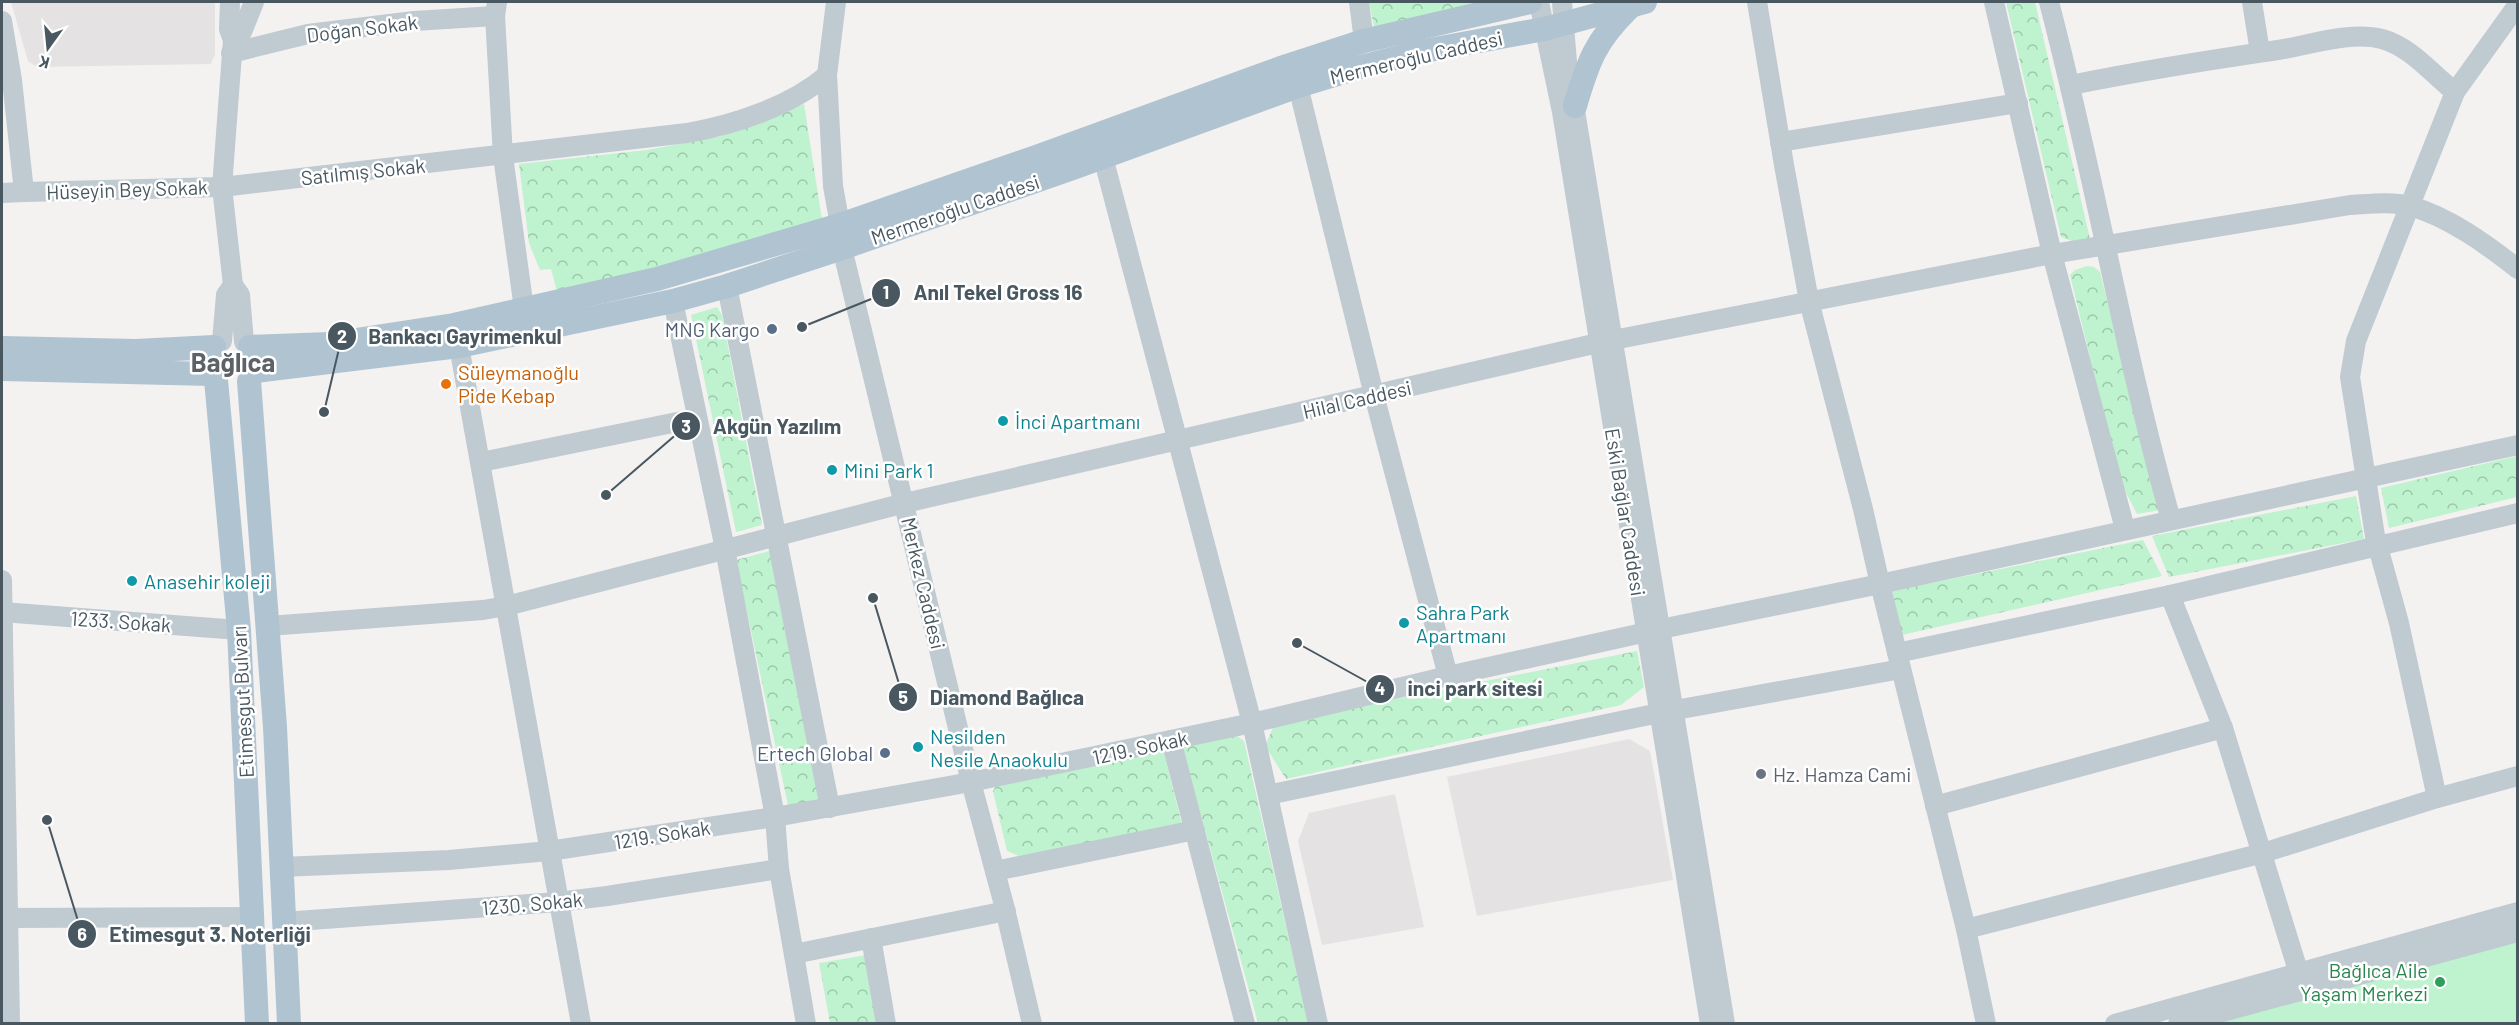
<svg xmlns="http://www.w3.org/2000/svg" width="2519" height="1025" font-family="Barlow,sans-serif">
  <defs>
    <pattern id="forest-crowns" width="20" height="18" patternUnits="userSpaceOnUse" patternTransform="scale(1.5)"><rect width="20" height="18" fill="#bff2ce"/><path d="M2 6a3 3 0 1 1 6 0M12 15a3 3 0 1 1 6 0" fill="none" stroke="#9dc7ab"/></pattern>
  </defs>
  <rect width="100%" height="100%" fill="#f4f1f1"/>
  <g fill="#e5e2e3">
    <polygon points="11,2 215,2 215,54 211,64 37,67 28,61"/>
    <polygon points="1629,739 1650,751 1673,880 1477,916 1447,777"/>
    <polygon points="1395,794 1424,927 1322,945 1298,841 1309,813"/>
  </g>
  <g fill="url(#forest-crowns)">
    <polygon points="1369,2 1480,2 1374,27"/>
    <polygon points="2006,2 2035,2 2090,239 2075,242 2061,237"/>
    <polygon points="804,104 822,220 558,295 551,269 540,270 529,243 519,164 647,150 721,136"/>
    <polygon points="2087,266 2094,267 2100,272 2160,510 2137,514 2120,481 2070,275 2075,270"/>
    <polygon points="717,307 722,315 762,525 736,532 691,315"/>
    <polygon points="2517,456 2517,497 2389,528 2381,488"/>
    <polygon points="2356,496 2364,539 2169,577 2152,536"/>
    <polygon points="2143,540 2162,576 1902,635 1892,591"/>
    <polygon points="770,551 818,785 818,801 789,810 736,560"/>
    <polygon points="1637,651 1644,687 1621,705 1286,779 1265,746 1275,723"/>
    <polygon points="1233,733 1244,741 1308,1023 1258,1023 1182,746"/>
    <polygon points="1163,749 1182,825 1019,856 1007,851 993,791 998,782"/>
    <polygon points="867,955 879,1023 830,1023 819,963"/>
  </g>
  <polygon fill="#bff2ce" points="2517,940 2517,1023 2206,1023"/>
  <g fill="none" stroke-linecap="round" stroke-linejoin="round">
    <g stroke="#bfcad1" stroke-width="20">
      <polyline points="230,2 229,29 233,40 222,187 233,285 240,295 244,342"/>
      <polyline points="497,2 495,16 503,156 524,309"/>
      <polyline points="836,2 827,75 833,186 840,225"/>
      <polyline points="1359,2 1364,41"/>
      <polyline points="1539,2 1562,112 1710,1024"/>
      <polyline points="1562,2 1567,62 1725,1024"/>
      <polyline points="1757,2 1784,165 1809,301 1863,509 1880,584 1966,929 1986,1024"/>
      <polyline points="1994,2 2052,254 2125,529"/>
      <path d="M2049,2C2094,173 2123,349 2171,520"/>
      <polyline points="2252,2 2260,52"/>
      <path d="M2,21L12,80L24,192L222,187L687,133C734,125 791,106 827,75"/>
      <polyline points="233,40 242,32 254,2"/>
      <polyline points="231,53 308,34 414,21 495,16"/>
      <path d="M2071,85C2140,71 2209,60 2278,50C2310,45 2350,31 2382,39C2411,47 2432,74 2455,92"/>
      <polyline points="1298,86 1374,395 1448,676"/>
      <polyline points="1780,142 2018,103"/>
      <polyline points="1103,157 1252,723 1318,1024"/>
      <polyline points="2,193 24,192"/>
      <polyline points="842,248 971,782 1004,905 1032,1024"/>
      <polyline points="727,286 830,808"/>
      <polyline points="673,301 725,549 775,817 779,869 806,1024"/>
      <polyline points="222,341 226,295 233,285"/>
      <polyline points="459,346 581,1024"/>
      <polyline points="481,462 697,418"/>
      <polyline points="2,580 10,1024"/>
      <polyline points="2170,595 2223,728 2304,990"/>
      <polyline points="2,612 239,630"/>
      <path d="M268,626L483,610L506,606L905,503L1598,343L2052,254L2350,205C2369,204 2391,201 2410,206C2449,217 2486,244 2518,269"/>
      <polyline points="1897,653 2170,595 2518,513"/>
      <polyline points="1171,740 1245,1024"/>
      <polyline points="1268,795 1659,713 1901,669"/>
      <polyline points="2437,798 2399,623 2375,536 2350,377 2356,341 2455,92 2516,7"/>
      <polyline points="1935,806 2223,728"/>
      <polyline points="281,867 449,860 549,851 775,817 971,782 1252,723 1448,676 1656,630 1880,584 2518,445"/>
      <polyline points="995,871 1195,830"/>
      <polyline points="2,918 253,917"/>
      <polyline points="283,922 558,902 607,896 779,869"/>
      <polyline points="1966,929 2263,853 2437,798 2518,776"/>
      <polyline points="871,938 886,1024"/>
      <polyline points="794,954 1006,911"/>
      <polyline points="2115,1024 2518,912"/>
      <polyline points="2178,1024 2518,932"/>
    </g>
    <g stroke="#b0c3d1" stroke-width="24">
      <path d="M1575,106C1588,62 1595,41 1629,8"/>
      <polyline points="250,347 330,344 454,325 657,279 840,225 1036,157 1281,68 1364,41 1530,2"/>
      <polyline points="2,348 136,351 214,347"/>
      <polyline points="2,369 211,374"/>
      <polyline points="255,371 459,346 673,301 727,286 842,248 1073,168 1298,86 1357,68 1419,52 1544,29 1645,2"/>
      <polyline points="216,380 239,630 257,1024"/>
      <polyline points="249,381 275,727 289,1024"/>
    </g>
  </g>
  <g fill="#5c6f8a" stroke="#fff" stroke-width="2">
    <circle cx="772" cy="329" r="6"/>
    <circle cx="885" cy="753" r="6"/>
  </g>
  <circle fill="#e8710a" stroke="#fff" stroke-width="2" cx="446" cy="384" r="6"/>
  <g fill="#0f9aa8" stroke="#fff" stroke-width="2">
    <circle cx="1003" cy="421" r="6"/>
    <circle cx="832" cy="470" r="6"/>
    <circle cx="132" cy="581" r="6"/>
    <circle cx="1404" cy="623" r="6"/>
    <circle cx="918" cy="747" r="6"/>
  </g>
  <circle fill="#6b7280" stroke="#fff" stroke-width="2" cx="1761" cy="774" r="6"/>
  <circle fill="#2e9e5b" stroke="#fff" stroke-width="2" cx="2440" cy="982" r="6"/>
  <g text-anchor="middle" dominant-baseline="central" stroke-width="5" stroke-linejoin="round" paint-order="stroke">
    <g font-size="20" fill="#485760" stroke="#fff">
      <text transform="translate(362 28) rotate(-7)">Doğan Sokak</text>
      <text transform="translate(1416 57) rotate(-13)">Mermeroğlu Caddesi</text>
      <text transform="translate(363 171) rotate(-6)">Satılmış Sokak</text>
      <text transform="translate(127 189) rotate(-2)">Hüseyin Bey Sokak</text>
      <text transform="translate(955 209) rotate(-19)">Mermeroğlu Caddesi</text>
      <text transform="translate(1357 399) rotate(-13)">Hilal Caddesi</text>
      <text transform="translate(1626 512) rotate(81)">Eski Bağlar Caddesi</text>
      <text transform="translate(924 583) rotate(77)">Merkez Caddesi</text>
      <text transform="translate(121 621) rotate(4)">1233. Sokak</text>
      <text transform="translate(242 702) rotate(-93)">Etimesgut Bulvarı</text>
      <text transform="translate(1140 747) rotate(-12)">1219. Sokak</text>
      <text transform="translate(662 834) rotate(-9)">1219. Sokak</text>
      <text transform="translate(532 903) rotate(-5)">1230. Sokak</text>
    </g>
    <g font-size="20" fill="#4e5e75" stroke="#fff" text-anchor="end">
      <text x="760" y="329">MNG Kargo</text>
      <text x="873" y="753">Ertech Global</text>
    </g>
    <g font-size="20" fill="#c56008" stroke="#fff" text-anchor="start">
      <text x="458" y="372">Süleymanoğlu<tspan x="458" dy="23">Pide Kebap</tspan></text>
    </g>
    <g font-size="20" fill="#0d838f" stroke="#fff" text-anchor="start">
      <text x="1015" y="421">İnci Apartmanı</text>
      <text x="844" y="470">Mini Park 1</text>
      <text x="144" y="581">Anasehir koleji</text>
      <text x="1416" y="612">Sahra Park<tspan x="1416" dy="23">Apartmanı</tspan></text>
      <text x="930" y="736">Nesilden<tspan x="930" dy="23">Nesile Anaokulu</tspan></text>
    </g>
    <g font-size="20" fill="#5b616d" stroke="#fff" text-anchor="start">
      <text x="1773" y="774">Hz. Hamza Cami</text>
    </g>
    <g font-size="20" fill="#27864d" stroke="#fff" text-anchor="end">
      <text x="2428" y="970">Bağlıca Aile<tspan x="2428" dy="23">Yaşam Merkezi</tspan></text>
    </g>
    <g font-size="26" font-weight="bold" fill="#5d6267" stroke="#fff">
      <text x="233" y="361">Bağlıca</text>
    </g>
  </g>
  <path fill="none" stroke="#485760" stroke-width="2" d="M802 327L886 293M324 412L342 336M606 495L686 426M1297 643L1380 689M873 598L903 697M47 820L82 934"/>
  <g fill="#485760" stroke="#fff" stroke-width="2">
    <circle cx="802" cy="327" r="6"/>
    <circle cx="324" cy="412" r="6"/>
    <circle cx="606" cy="495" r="6"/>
    <circle cx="1297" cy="643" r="6"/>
    <circle cx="873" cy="598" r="6"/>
    <circle cx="47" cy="820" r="6"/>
    <circle cx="886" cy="293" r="15"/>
    <circle cx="342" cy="336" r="15"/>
    <circle cx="686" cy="426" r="15"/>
    <circle cx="1380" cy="689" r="15"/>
    <circle cx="903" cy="697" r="15"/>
    <circle cx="82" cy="934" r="15"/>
  </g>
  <g font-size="18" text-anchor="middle" font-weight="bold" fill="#fff">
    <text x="886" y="299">1</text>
    <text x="342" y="343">2</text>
    <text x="686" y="433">3</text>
    <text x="1380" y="695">4</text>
    <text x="903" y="704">5</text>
    <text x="82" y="941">6</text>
  </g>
  <g font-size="21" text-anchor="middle" font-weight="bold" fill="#485760" stroke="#fff" stroke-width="5" stroke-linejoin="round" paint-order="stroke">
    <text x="998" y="300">Anıl Tekel Gross 16</text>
    <text x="465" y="344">Bankacı Gayrimenkul</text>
    <text x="777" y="434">Akgün Yazılım</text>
    <text x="1475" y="696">inci park sitesi</text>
    <text x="1007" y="705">Diamond Bağlıca</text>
    <text x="210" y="942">Etimesgut 3. Noterliği</text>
  </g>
  <rect width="2519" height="1025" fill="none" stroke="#485760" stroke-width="6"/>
  <g transform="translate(48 48) rotate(195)" stroke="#ffffff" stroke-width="4.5" paint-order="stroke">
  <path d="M0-4.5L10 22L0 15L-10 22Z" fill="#485760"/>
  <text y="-9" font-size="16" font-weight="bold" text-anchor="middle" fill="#485760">K</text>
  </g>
</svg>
